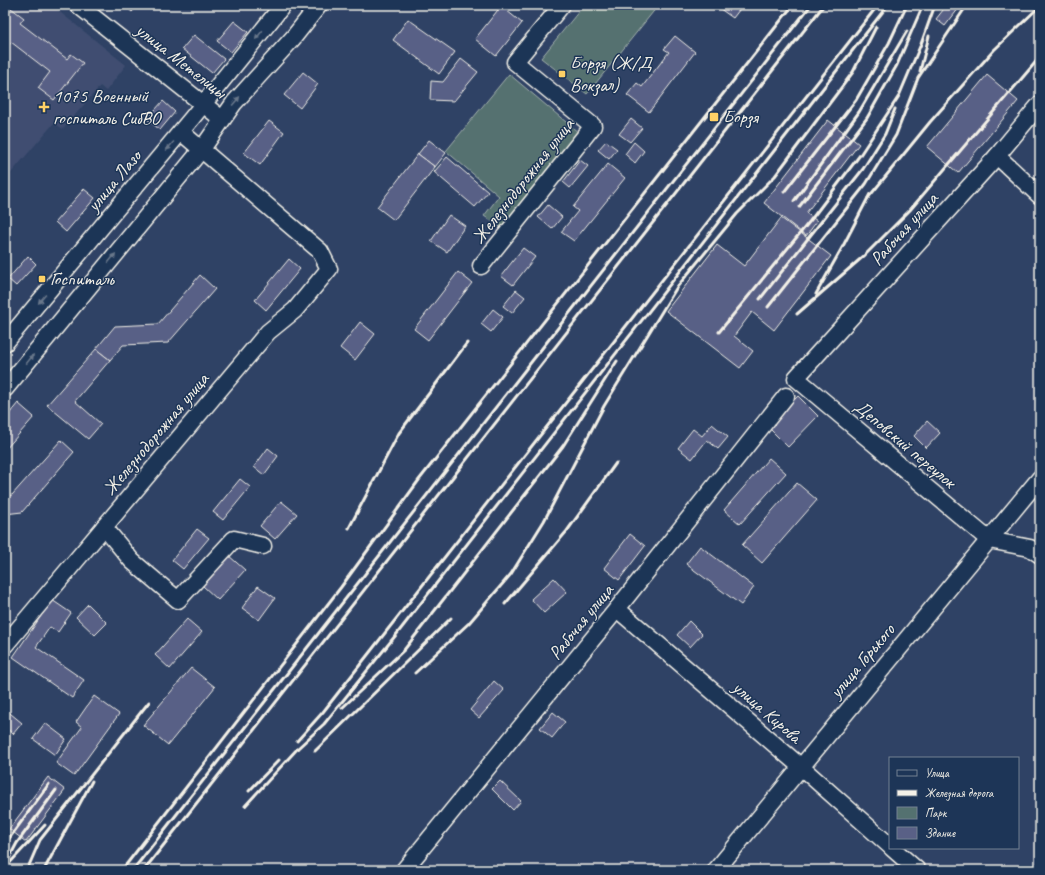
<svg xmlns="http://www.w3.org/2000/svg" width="1045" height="875" font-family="Caveat,sans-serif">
  <rect width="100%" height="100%" fill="#2f4265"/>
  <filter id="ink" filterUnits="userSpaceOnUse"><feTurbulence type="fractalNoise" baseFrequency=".025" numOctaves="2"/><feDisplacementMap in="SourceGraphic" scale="8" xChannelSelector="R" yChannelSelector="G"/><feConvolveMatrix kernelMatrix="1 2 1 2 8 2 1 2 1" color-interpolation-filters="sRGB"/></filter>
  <g filter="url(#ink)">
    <polygon fill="#404e71" points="5,5 51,5 126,65 106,91 100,86 63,129 54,123 5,180"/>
    <g fill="#547170" stroke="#a4b1ac">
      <polygon points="584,5 655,5 657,7 587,94 541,58"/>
      <polygon points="509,74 579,133 503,229 484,216 499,196 446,151"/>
    </g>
    <g fill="#596086" stroke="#f4f1e8">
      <polygon points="124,5 139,5 132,12"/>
      <polygon points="717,5 743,5 733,18 716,6"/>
      <polygon points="947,5 955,5 959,8 945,26 936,19"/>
      <polygon points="501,6 522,23 496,56 475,39"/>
      <polygon points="11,8 24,18 20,23 67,59 71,54 83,63 54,100 38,88 50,72 11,42 5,50 5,16"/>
      <polygon points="408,19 455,52 439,74 393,40"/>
      <polygon points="234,21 248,32 231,52 217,41"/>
      <polygon points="194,35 224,59 212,73 182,49"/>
      <polygon points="675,36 695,52 649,112 627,95 637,83 642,87 669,52 664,49"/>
      <polygon points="461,59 478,72 454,101 430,100 431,81 443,82"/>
      <polygon points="303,72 318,84 300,108 284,95"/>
      <polygon points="987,75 1018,101 958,173 927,147"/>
      <polygon points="163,101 175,112 160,130 147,119"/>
      <polygon points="631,119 642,128 630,142 619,134"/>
      <polygon points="828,120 859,144 806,213 817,221 806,236 764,203"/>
      <polygon points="269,121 284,132 260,165 244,153"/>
      <polygon points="429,140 446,153 435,167 418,154"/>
      <polygon points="606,141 617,149 609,159 598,150"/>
      <polygon points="634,142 644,151 635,163 625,154"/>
      <polygon points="418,154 435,167 394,220 377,207"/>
      <polygon points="447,157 488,192 475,207 434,172"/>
      <polygon points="580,160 588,166 570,188 563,182"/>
      <polygon points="608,164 625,178 574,241 561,232 578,211 573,207"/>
      <polygon points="84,189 95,198 66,232 55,222"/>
      <polygon points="548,205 562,217 552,229 538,217"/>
      <polygon points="449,215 465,226 447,252 431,241"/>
      <polygon points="781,218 831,256 774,330 752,312 734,336 753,351 740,368 666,311 717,245 744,266"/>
      <polygon points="523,248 535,257 513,285 501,276"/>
      <polygon points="28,256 36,264 16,286 8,279"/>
      <polygon points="289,259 300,269 266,310 255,300"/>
      <polygon points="458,272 472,283 428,340 414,329"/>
      <polygon points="200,275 215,289 168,343 123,345 110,360 96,349 115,326 158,324"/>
      <polygon points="516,290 525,297 512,313 503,306"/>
      <polygon points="493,309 503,317 491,332 481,324"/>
      <polygon points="360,322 375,334 355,360 340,348"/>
      <polygon points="96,349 110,360 75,401 101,424 88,439 47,405"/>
      <polygon points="798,396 818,416 788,447 768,427"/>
      <polygon points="18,403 34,417 5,450 5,419"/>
      <polygon points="927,421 940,433 926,448 914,436"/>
      <polygon points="712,424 728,437 718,449 707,440 692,459 678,448 693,429 702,436"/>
      <polygon points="61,440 74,452 22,512 5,514 5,496 12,495"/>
      <polygon points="268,448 278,456 264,475 254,467"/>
      <polygon points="769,458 786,473 740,524 724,510"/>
      <polygon points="240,479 250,487 223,520 213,512"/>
      <polygon points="797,483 817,500 762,563 742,545"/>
      <polygon points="281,501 297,514 275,539 260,526"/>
      <polygon points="197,529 209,538 183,569 172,560"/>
      <polygon points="630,534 645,546 619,580 604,568"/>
      <polygon points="700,546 754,587 741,605 686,564"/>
      <polygon points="228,555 245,570 218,600 202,585"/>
      <polygon points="554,578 567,592 544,613 531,599"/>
      <polygon points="258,586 275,598 259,620 242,608"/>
      <polygon points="52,600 71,613 58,632 50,627 36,647 84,680 72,698 13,657"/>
      <polygon points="88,604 107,623 95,635 76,617"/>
      <polygon points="187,619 202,632 170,669 155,655"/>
      <polygon points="689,621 702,634 690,647 677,635"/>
      <polygon points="191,668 215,687 168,745 143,725"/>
      <polygon points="494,681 504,690 479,718 470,710"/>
      <polygon points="94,696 119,714 74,776 56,763 82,727 76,722"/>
      <polygon points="5,709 22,723 13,734 5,727"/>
      <polygon points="553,712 565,722 552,738 540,728"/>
      <polygon points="45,723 66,739 55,755 33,739"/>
      <polygon points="48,777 65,790 26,842 9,829"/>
      <polygon points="500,781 521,801 513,810 492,789"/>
    </g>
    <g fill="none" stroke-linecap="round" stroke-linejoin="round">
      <g stroke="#f4f1e8" stroke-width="19">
        <g id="minor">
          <polyline points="78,5 222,119"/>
          <polyline points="1040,104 997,156 796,378 989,540 1030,548 1040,555"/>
          <polyline points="997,156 1040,196"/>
          <polyline points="481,266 593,126 515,62 562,5"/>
          <polyline points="5,343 192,118 283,5"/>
          <polyline points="5,389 202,149 234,103 293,38 319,5"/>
          <polyline points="104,527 132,561 178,600 234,539 263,546"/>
          <polyline points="617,609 801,767 890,846"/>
          <polyline points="5,645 268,332 295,310 329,269 320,251 181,132"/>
          <polyline points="892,848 917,870"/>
          <polyline points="404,870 617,609 786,396"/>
          <polyline points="716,870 1040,478"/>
        </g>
      </g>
      <use href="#minor" stroke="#1d3557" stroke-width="16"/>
      <g stroke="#f4f1e8" stroke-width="3">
        <polyline points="920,71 929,36"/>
        <polyline points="784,192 856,100 889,43 907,5"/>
        <polyline points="868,198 930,122 994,50 1040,6"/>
        <polyline points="794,201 859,112 907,31"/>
        <polyline points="799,207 867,118 897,65 923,5"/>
        <polyline points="816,294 843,246 870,194"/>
        <polyline points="760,299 863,169 885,134 895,109"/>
        <polyline points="768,307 866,184 896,135 918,78 967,5"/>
        <polyline points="797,314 865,255 910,210 1040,57"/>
        <polyline points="719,332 810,221 860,155 899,96 921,44 935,5"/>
        <polyline points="349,528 399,433 467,343"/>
        <polyline points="505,604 567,531 616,463"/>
        <polyline points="415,673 469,623 511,574 544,521 604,406 677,287 737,214 775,176 853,72 876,27"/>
        <polyline points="342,708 404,650 563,446 617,361"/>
        <polyline points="297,741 323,712 878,5"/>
        <polyline points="315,751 451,618"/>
        <polyline points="249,791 279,760"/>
        <polyline points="245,806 298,748 324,724 400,630 888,5"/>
        <polyline points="5,844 49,784"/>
        <polyline points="8,860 17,843 56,790"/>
        <polyline points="5,868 45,825"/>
        <polyline points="27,870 40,840 149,702"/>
        <polyline points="44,870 92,781"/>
        <polyline points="122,870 341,587 419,480 793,5"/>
        <polyline points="133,870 811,5"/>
        <polyline points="144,870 824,5"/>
      </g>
    </g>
    <defs><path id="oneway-solid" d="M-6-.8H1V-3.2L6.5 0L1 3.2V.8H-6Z"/></defs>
    <g fill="#68778a">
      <use href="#oneway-solid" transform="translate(259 35) rotate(129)"/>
      <use href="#oneway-solid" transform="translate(236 101) rotate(-50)"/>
      <use href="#oneway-solid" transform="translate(170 146) rotate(130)"/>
      <use href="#oneway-solid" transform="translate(112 258) rotate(-51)"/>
      <use href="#oneway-solid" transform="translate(42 299) rotate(130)"/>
      <use href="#oneway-solid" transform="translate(30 359) rotate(-51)"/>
    </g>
  </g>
  <g fill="#ffd166" stroke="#1d3557" stroke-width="1.5">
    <rect x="558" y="70" width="8" height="8" rx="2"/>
    <path d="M42 101h4v4h4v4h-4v4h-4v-4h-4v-4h4z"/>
    <rect x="709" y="112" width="10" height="10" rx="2"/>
    <rect x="38" y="275" width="8" height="8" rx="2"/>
  </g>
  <g text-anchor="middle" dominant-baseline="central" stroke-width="3" stroke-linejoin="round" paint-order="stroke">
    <g font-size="19" fill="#f4f1e8" stroke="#1d3557">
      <text transform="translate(181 61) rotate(38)">улица Метелицы</text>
      <text transform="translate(114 181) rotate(-50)">улица Лазо</text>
      <text transform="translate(523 181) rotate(-52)">Железнодорожная улица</text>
      <text transform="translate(904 229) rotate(-48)">Рабочая улица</text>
      <text transform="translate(156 434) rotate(-50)">Железнодорожная улица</text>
      <text transform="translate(905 444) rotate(40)">Деповский переулок</text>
      <text transform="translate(581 622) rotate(-51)">Рабочая улица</text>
      <text transform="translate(862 661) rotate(-50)">улица Горького</text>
      <text transform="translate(767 712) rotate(41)">улица Кирова</text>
    </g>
    <g font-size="19" fill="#f4f1e8" stroke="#1d3557" text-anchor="start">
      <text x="570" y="63">Борзя (Ж/Д<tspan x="570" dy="22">Вокзал)</tspan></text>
      <text x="53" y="96">1075 Военный<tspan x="53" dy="22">госпиталь СибВО</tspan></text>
      <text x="723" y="117">Борзя</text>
      <text x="50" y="279">Госпиталь</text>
    </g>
  </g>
  <rect width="1045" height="875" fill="none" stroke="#1d3557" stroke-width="20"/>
  <rect x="10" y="10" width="1025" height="855" fill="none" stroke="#f4f1e8" stroke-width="1.5" filter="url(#ink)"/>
  <rect x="889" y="757" width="130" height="92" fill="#1d3557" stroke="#738091"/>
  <rect x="897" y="770" width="20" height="6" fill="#1d3557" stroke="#738091"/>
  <text x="925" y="777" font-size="12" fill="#f4f1e8">Улица</text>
  <rect x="897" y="790" width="20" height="6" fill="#f4f1e8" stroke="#738091"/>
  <text x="925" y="797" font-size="12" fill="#f4f1e8">Железная дорога</text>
  <rect x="897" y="807" width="20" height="12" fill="#547170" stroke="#738091"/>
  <text x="925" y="817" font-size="12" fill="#f4f1e8">Парк</text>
  <rect x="897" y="827" width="20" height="12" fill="#596086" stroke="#738091"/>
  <text x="925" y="837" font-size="12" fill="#f4f1e8">Здание</text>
</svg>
